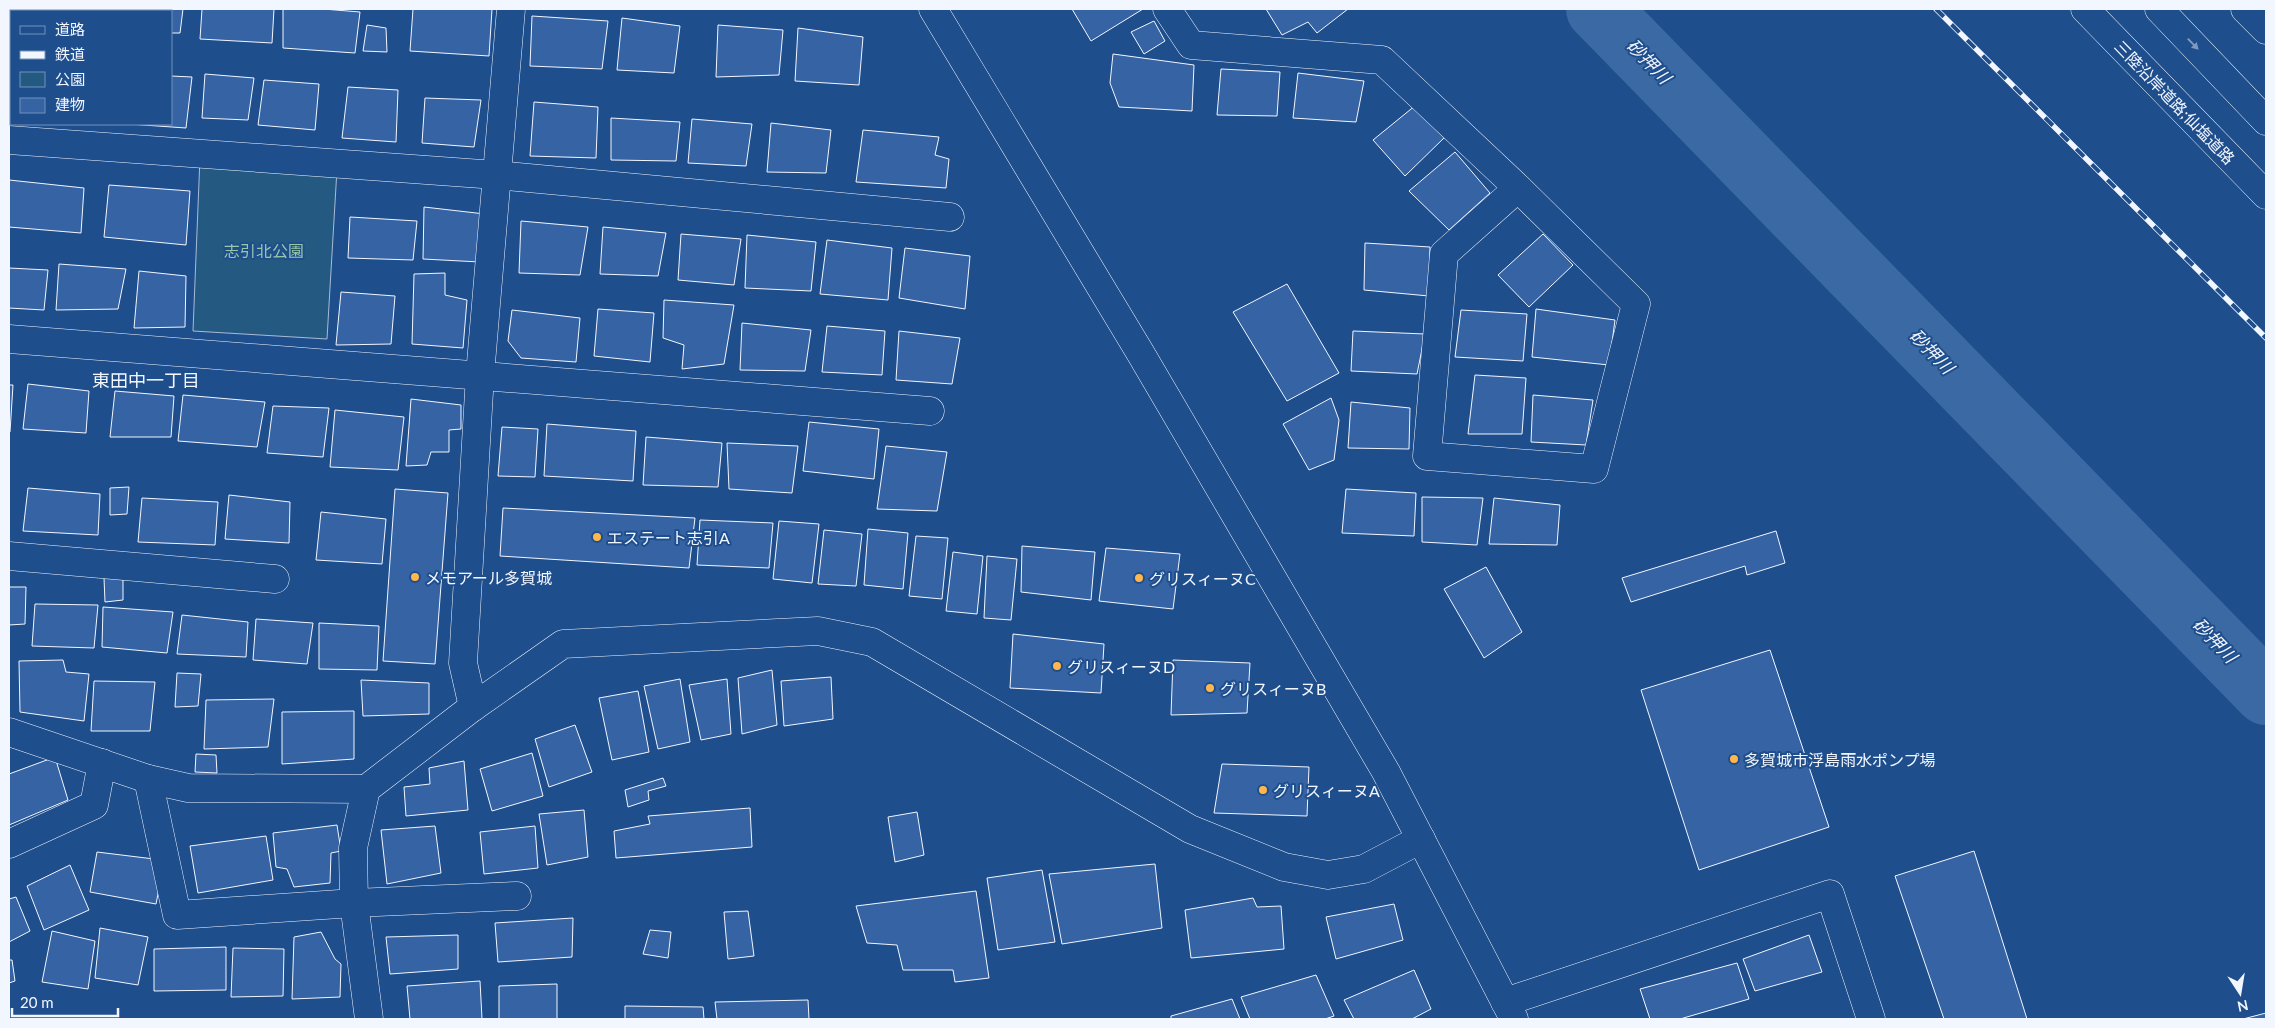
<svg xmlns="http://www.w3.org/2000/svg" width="2275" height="1028" font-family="Lato,'Noto Sans JP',sans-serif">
  <rect width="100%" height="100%" fill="#1f4e8c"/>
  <polygon fill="#245a82" stroke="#a8bbd7" points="200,157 337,169 327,339 193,331"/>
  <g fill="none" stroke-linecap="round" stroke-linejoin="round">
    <polyline stroke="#3b69a3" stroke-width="64" points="1598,9 2266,693"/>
  </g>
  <g fill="#3563a3" stroke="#f2f6ff">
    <polygon points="9,9 87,9 87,11 11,11 11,19 9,19"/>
    <polygon points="98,9 183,9 180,33 171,33 171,11 98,11"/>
    <polygon points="202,9 274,9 272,43 200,39"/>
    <polygon points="283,9 323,9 360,12 355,53 283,48"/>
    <polygon points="413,9 492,9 489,56 410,51"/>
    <polygon points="1072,9 1143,9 1091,41"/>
    <polygon points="1266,9 1348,9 1317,33 1308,22 1282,35"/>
    <polygon points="532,16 608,21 602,69 530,66"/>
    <polygon points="622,18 680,26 674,73 617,70"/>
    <polygon points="1154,21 1165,41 1144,54 1131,32"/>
    <polygon points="367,25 386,28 387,52 363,51"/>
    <polygon points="718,25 783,30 779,75 716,77"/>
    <polygon points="798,28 863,37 859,85 795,81"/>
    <polygon points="1113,54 1194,65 1192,111 1119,107 1110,83"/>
    <polygon points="1221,69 1280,72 1277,116 1217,115"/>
    <polygon points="1298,73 1364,81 1356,122 1293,118"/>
    <polygon points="205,74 254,78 248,120 202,118"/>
    <polygon points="171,76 192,77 186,128 129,124 171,124"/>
    <rect x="9" y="77" width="2" height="38"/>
    <polygon points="264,80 319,84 315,130 258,125"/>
    <polygon points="348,87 398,90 396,142 342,138"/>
    <polygon points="425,98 481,100 474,147 422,143"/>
    <polygon points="534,102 598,107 596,158 530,156"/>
    <polygon points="1416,105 1446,136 1405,176 1373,140"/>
    <polygon points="611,118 680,122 676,161 611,160"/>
    <polygon points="692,119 752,124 746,166 688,163"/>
    <polygon points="771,123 831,130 826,173 767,172"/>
    <polygon points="863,130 939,137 935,155 949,159 946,188 856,182"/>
    <polygon points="1455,152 1490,193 1449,230 1409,191"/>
    <polygon points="9,180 84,188 81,233 9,227"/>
    <polygon points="109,185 190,191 186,245 104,237"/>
    <polygon points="424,207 485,214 480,262 423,259"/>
    <polygon points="350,217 417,221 413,260 348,258"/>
    <polygon points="521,221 588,227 580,275 519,273"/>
    <polygon points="603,227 666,233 658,276 600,274"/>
    <polygon points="681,234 741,239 734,285 678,280"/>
    <polygon points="1543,234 1573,265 1529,307 1498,275"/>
    <polygon points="747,235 816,242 811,291 745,288"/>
    <polygon points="827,240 892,248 888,300 820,294"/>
    <polygon points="1365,243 1430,247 1429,296 1364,290"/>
    <polygon points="905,248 970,256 965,309 899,298"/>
    <polygon points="59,264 126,269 118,309 56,310"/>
    <polygon points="9,268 48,270 44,310 9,308"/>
    <polygon points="139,271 186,276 185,327 134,328"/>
    <polygon points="445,273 445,295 467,300 463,348 412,344 414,274"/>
    <polygon points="1287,284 1339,373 1287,401 1233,312"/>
    <polygon points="341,292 395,296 391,344 336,345"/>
    <polygon points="664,300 734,305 724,364 682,369 684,345 663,338"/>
    <polygon points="598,309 654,313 650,362 594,356"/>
    <polygon points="1536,309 1615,320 1609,365 1532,357"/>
    <polygon points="512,310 580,318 576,362 521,358 508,341"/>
    <polygon points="1461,310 1527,314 1523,361 1455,357"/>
    <polygon points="742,323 811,330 805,371 740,370"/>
    <polygon points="827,326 885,331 882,375 822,372"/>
    <polygon points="899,331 960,338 952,384 896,380"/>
    <polygon points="1353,331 1425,334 1417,374 1351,371"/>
    <polygon points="1475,375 1526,378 1522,434 1468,434"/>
    <polygon points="28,384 89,391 86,433 23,429"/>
    <polygon points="9,385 13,385 10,432 9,432"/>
    <polygon points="115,391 174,396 171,437 110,437"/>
    <polygon points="183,395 265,402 257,447 178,441"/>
    <polygon points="1533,395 1593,400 1586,445 1531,442"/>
    <polygon points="1331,398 1339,420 1334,460 1309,470 1283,424"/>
    <polygon points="411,399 461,405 461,429 449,430 449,452 431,452 427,465 406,466"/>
    <polygon points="1351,402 1410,408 1409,449 1348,448"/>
    <polygon points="273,406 329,408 323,457 267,453"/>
    <polygon points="335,410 404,417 398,470 330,467"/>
    <polygon points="809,422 879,429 874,479 803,471"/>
    <polygon points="547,424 636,431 633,481 544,476"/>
    <polygon points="502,427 538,429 535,477 498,476"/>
    <polygon points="646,437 722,443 718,487 643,485"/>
    <polygon points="727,443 798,446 792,493 729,489"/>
    <polygon points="886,446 947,452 937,511 877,509"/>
    <polygon points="129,487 127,514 110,515 110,488"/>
    <polygon points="28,488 100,494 98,535 23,531"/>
    <polygon points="395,489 448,493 435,664 383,661"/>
    <polygon points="1346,489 1416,493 1414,536 1342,533"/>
    <polygon points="229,495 290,502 289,543 225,539"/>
    <polygon points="1422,497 1483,498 1477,545 1422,542"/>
    <polygon points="142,498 218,502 215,545 138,542"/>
    <polygon points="1494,498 1560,505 1557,545 1489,544"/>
    <polygon points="503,508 695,518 689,568 500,556"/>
    <polygon points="321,512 386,519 382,564 316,560"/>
    <polygon points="700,520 773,523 769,568 697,565"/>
    <polygon points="779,521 819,524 812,583 773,579"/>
    <polygon points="868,529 908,533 903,589 864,585"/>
    <polygon points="824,530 862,534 856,586 818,584"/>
    <polygon points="1776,531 1785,563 1747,575 1745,566 1631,602 1622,578"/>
    <polygon points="916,536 948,538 942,599 909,596"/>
    <polygon points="1022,546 1095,552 1091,600 1021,592"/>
    <polygon points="1106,548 1180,554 1173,609 1099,601"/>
    <polygon points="953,552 983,556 977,614 946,611"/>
    <polygon points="987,556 1017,559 1011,620 984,618"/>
    <polygon points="1486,567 1522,632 1484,658 1444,589"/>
    <polygon points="123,577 123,600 105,602 104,578"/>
    <polygon points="9,587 26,587 25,624 9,625"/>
    <polygon points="35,604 98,605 94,648 32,646"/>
    <polygon points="103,607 173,612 167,653 102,647"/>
    <polygon points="182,615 248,622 246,657 177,654"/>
    <polygon points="256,619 313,623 307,664 253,660"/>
    <polygon points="319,623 379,626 377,670 319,669"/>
    <polygon points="1013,634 1104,644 1101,693 1010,688"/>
    <polygon points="1770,650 1829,827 1699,870 1641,690"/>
    <polygon points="63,660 66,672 89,674 84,721 20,712 19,661"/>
    <polygon points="1173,660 1250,663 1247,713 1171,715"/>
    <polygon points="772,670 777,725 742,734 738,678"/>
    <polygon points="177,673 201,674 198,706 175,707"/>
    <polygon points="831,677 833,719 784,726 781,681"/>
    <polygon points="680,679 690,742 658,749 644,686"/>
    <polygon points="727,679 731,734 701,740 689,685"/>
    <polygon points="361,680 429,683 429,714 363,716"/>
    <polygon points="94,681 155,682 150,731 91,731"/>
    <polygon points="638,691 649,752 612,760 599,698"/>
    <polygon points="274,699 268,747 204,749 206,700"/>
    <polygon points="354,711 354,759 282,764 282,712"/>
    <polygon points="575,725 592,772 549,787 535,739"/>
    <polygon points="532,753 543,796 492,811 480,769"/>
    <polygon points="196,754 216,755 217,773 195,772"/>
    <polygon points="55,757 68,800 9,825 9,774"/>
    <polygon points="464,761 468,810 406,816 404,787 430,784 429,768"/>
    <polygon points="1222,764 1309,767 1307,816 1214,813"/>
    <polygon points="663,778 666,786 648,791 649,800 628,807 625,790"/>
    <polygon points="750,808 752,847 616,858 614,831 650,824 648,816"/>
    <polygon points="584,810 588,857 547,865 539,814"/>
    <polygon points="917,812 924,855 895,862 888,817"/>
    <polygon points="337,825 341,851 331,853 330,883 294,887 287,869 276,867 273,833"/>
    <polygon points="435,826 441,873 387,884 381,830"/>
    <polygon points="535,826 538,868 484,874 480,832"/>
    <polygon points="266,836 273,880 198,893 190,846"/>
    <polygon points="1974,851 2027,1019 1944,1019 1895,876"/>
    <polygon points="97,852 154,859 161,879 156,904 90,892"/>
    <polygon points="1155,864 1162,928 1062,944 1049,874"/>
    <polygon points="70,865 89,910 44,930 27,886"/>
    <polygon points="1042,870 1055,942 998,950 987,878"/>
    <polygon points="976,891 989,978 955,982 953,970 903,970 897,945 867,943 856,906"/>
    <polygon points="16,897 30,931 9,942 9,899"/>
    <polygon points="1253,898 1257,907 1281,906 1284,949 1191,958 1185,910"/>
    <polygon points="1394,904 1403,940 1336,959 1326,917"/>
    <polygon points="748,911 754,956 728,959 724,912"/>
    <polygon points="573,918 572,957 498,962 495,923"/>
    <polygon points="100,928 148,937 138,985 95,978"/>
    <polygon points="650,930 671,932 668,958 643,954"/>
    <polygon points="52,931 95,941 88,989 42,982"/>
    <polygon points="321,932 335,959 341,964 340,997 292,999 294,937"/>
    <polygon points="458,935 458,969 390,974 386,937"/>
    <polygon points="1809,935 1822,972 1755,991 1743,959"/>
    <polygon points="226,947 226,990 154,991 154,949"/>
    <polygon points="233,948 284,949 283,996 231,997"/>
    <polygon points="9,960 12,960 15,981 9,983"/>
    <polygon points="1737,963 1749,999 1680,1019 1650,1019 1640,989"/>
    <polygon points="1414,970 1431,1009 1412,1019 1354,1019 1344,1000"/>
    <polygon points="1316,975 1334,1016 1325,1019 1250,1019 1241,997"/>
    <polygon points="480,981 482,1019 410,1019 407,986"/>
    <polygon points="557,984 557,1019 499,1019 499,986"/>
    <polygon points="1232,999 1240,1019 1171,1019 1171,1016"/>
    <polygon points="808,1000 809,1019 717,1019 715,1002"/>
    <polygon points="625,1006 703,1007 704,1019 625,1019"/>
    <polygon points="2266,1013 2266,1019 2243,1019"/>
  </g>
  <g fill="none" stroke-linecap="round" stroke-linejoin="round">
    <g stroke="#f2f6ff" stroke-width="29">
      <g id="minor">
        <polyline points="933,9 1141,354 1386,772 1514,1019"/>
        <polyline points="1167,9 1191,45 1382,60 1518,188 1636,304 1594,469 1427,456 1444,254 1518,188"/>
        <polyline points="2245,9 2266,30"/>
        <polyline points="9,140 496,175 950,217"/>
        <polyline points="9,339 930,411"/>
        <polyline points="9,556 275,579"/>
        <polyline points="473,707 463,663 480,375 511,9"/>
        <polyline points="9,732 148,779 188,788 366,789"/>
        <polyline points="148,779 177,915 354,903 517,896"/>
        <polyline points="9,844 94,805 102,763"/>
        <polyline points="1505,1002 1830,894 1871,1019"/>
        <polyline points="369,1019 354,903 353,848 366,789 473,707 563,644 818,631 872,642 1190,829 1284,867 1328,875 1364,869 1421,839"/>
      </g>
    </g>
    <g stroke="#f2f6ff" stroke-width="29">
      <g id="highway">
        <polyline points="2085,9 2266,195"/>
        <polyline points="2159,9 2266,121"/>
      </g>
    </g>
    <use href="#minor" stroke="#1f4e8c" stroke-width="28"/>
    <use href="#highway" stroke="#1f4e8c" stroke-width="28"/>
    <g stroke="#f2f6ff" stroke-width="5.5">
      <polyline id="rail" points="1936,9 2266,338"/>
    </g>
    <use href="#rail" stroke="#1f4e8c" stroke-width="4" stroke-dasharray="11" stroke-linecap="butt"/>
  </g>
  <defs><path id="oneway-solid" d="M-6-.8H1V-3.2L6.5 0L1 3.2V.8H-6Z" transform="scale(1.25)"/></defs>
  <use fill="#7e9ac0" href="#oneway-solid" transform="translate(2193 44) rotate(46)"/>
  <g fill="#ffb74d" stroke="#1f4e8c" stroke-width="2">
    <circle cx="597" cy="537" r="5"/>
    <circle cx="415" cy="577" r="5"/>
    <circle cx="1139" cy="578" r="5"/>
    <circle cx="1057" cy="666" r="5"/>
    <circle cx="1210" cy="688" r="5"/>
    <circle cx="1734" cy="759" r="5"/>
    <circle cx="1263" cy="790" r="5"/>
  </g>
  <g text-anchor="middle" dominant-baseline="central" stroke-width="4" stroke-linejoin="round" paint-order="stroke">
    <g font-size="16" fill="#f2f6ff" stroke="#1f4e8c">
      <text transform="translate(2175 102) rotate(46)">三陸沿岸道路;仙塩道路</text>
    </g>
    <g font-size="16" fill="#97c8a6" stroke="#1f4e8c">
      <text x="264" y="250">志引北公園</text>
    </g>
    <g font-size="16" fill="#f2f6ff" stroke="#1f4e8c" text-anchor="start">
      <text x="607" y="537">エステート志引A</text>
      <text x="425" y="577">メモアール多賀城</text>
      <text x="1149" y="578">グリスィーヌC</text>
      <text x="1067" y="666">グリスィーヌD</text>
      <text x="1220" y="688">グリスィーヌB</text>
      <text x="1744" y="759">多賀城市浮島雨水ポンプ場</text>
      <text x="1273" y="790">グリスィーヌA</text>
    </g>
    <g font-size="18" font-style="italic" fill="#f2f6ff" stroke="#1f4e8c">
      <text transform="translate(1649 61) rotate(46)">砂押川</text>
      <text transform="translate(1932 351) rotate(46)">砂押川</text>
      <text transform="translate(2215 640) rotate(46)">砂押川</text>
    </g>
    <g font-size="18" fill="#f2f6ff" stroke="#1f4e8c">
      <text x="146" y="380">東田中一丁目</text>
    </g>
  </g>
  <rect width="2275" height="1028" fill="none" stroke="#f2f6ff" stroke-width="20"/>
  <rect x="10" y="10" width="162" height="115" fill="#1f4e8c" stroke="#7391ba"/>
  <rect x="20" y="26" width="25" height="8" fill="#1f4e8c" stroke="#7391ba"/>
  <text x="55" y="35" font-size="15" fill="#f2f6ff">道路</text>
  <rect x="20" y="51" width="25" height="8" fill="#f2f6ff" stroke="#7391ba"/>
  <text x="55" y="60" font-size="15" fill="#f2f6ff">鉄道</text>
  <rect x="20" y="72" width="25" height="15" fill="#245a82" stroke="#7391ba"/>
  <text x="55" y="85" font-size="15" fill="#f2f6ff">公園</text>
  <rect x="20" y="98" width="25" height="15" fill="#3563a3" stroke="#7391ba"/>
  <text x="55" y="110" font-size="15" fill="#f2f6ff">建物</text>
  <g transform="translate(2240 993) rotate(168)" stroke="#1f4e8c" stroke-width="4" paint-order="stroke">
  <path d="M0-4L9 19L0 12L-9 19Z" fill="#f2f6ff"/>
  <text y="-8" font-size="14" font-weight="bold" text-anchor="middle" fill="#f2f6ff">N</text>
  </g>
  <path d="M12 1008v8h106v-8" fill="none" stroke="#f2f6ff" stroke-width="2.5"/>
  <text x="20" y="1008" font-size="15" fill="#f2f6ff" stroke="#1f4e8c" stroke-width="4" paint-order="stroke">20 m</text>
</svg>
